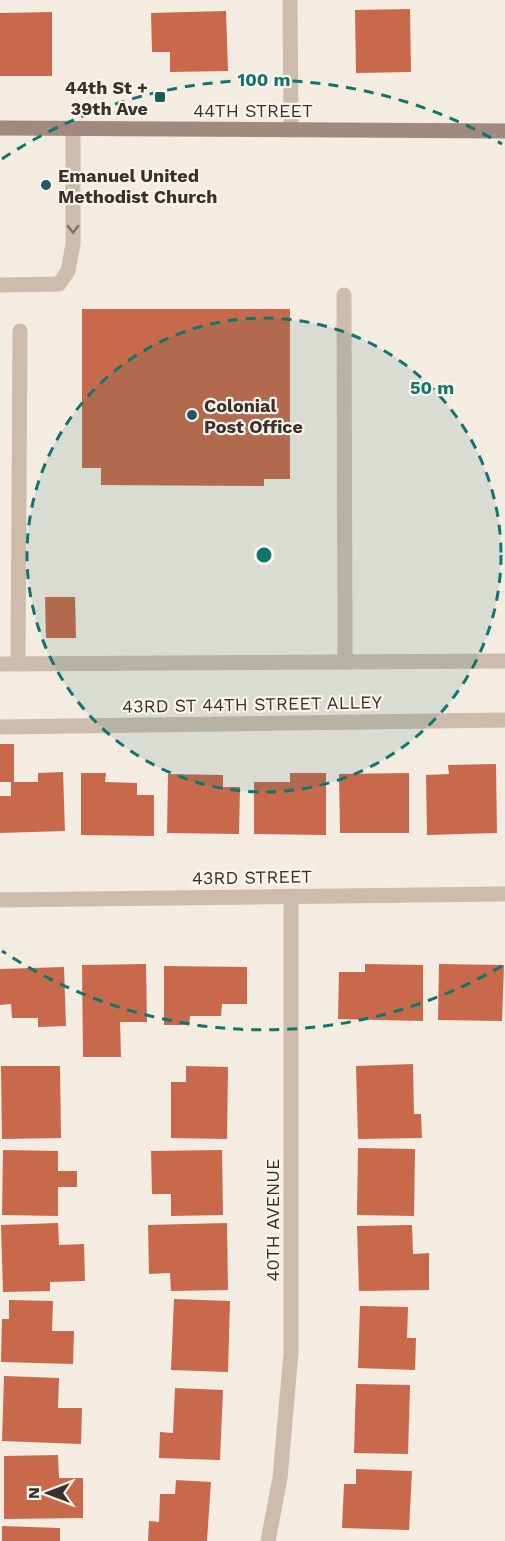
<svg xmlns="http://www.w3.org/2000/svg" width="505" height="1541" font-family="'Work Sans',sans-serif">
  <rect width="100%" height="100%" fill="#f4ebe1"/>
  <g fill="#c8694b">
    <polygon points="410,9 411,72 356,73 355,10"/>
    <polygon points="226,11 228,71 170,72 170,52 152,52 151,13"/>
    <polygon points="52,12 52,76 0,76 0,13"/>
    <polygon points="82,309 290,309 290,479 264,479 264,486 101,485 101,468 82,468"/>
    <polygon points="45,597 75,597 76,638 46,638"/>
    <polygon points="0,744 14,744 14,782 38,782 38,773 63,772 65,831 0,833 0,796 11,796 11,782 0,782"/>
    <polygon points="496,764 497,833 427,835 426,775 449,774 448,765"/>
    <polygon points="81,773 106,773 105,782 137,783 137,795 154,795 154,836 81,835"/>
    <polygon points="290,773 326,773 326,835 254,834 254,782 290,782"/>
    <polygon points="409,773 409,833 340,833 339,774"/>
    <polygon points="168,774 223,775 223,787 240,787 239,834 167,833"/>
    <polygon points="146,964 147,1022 120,1022 121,1057 83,1057 82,965"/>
    <polygon points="365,964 423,965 423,1021 338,1019 339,972 365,972"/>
    <polygon points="439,964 504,965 502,1021 438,1020"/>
    <polygon points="164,966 247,967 247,1004 222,1004 221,1016 190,1016 189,1025 164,1025"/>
    <polygon points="64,967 66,1026 38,1027 38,1018 12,1018 11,1004 0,1005 0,969"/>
    <polygon points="413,1064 414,1114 421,1114 422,1138 358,1139 356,1066"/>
    <polygon points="1,1066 60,1066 61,1138 2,1139"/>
    <polygon points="186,1066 228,1067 227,1139 171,1138 171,1082 186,1082"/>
    <polygon points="358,1148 415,1149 414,1216 357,1215"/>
    <polygon points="3,1150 58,1151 58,1171 77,1171 77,1187 58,1187 58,1216 2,1215"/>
    <polygon points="222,1150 223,1215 171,1216 171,1194 152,1194 151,1151"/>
    <polygon points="58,1223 59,1245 84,1244 85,1281 50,1282 50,1291 3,1292 1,1225"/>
    <polygon points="227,1223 228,1290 171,1291 170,1273 149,1274 148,1225"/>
    <polygon points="412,1225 413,1254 429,1253 429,1290 359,1291 357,1226"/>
    <polygon points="174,1299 230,1301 228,1372 171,1370"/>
    <polygon points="9,1300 53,1301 52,1331 74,1331 73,1364 1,1362 2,1319 9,1319"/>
    <polygon points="360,1306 408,1307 407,1338 416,1338 415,1370 358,1368"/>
    <polygon points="4,1376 59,1378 58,1408 82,1408 81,1444 2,1441"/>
    <polygon points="356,1384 410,1385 408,1454 354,1453"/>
    <polygon points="175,1388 223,1390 220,1460 159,1458 160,1432 173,1433"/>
    <polygon points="58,1455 59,1478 83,1478 83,1518 4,1519 4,1456"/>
    <polygon points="356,1469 412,1471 409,1530 342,1528 344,1484 356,1484"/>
    <polygon points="176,1480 211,1482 207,1541 148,1541 149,1521 159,1522 160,1494 175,1494"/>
    <polygon points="2,1526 60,1528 60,1541 2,1541"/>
  </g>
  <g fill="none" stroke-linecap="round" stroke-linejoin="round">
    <g stroke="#cdbbac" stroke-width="15">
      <polyline points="0,285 59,284 68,271 73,244 73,129"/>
      <polyline points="344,295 345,662"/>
      <polyline points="0,664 505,661"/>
      <polyline points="18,664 20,331"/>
      <polyline points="0,727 505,720"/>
    </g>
    <g stroke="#cdbbac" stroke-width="15">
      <polyline points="290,0 291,130"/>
      <polyline points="0,900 505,894"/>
      <polyline points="268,1541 280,1478 291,1353 291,896"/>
    </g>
    <polyline stroke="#a18a7d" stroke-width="15" points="0,128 505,131"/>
  </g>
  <defs><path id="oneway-chevron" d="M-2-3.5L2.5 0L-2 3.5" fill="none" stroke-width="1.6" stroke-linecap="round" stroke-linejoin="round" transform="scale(1.5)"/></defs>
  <use stroke="#7d6f65" href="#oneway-chevron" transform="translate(73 229) rotate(90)"/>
  <circle cx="264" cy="555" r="237" fill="#0f766e" fill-opacity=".12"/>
  <g fill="none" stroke="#0f766e" stroke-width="3" stroke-dasharray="10 8">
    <circle cx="264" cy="555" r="237"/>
    <path d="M502 966A475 475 0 0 1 2 951M2 159A475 475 0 0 1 502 144"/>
  </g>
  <g fill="#1f5a5e" stroke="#fbf5ee" stroke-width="2">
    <rect x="154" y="91" width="12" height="12" rx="3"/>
    <circle cx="46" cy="185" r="6"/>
    <circle cx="192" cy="415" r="6"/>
  </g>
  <g text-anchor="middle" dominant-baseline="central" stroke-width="4.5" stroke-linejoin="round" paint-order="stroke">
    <g font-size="18" font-weight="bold" fill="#3b302b" stroke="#fbf5ee" text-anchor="start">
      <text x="148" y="87" text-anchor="end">44th St +<tspan x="148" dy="21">39th Ave</tspan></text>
      <text x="58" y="175">Emanuel United<tspan x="58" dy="21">Methodist Church</tspan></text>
      <text x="204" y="405">Colonial<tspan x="204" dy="21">Post Office</tspan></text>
    </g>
    <g font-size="18" fill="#3b302b" stroke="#fbf5ee">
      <text x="253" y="110">44TH STREET</text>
      <text transform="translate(252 704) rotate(-1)">43RD ST 44TH STREET ALLEY</text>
      <text transform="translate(252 877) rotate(-1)">43RD STREET</text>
      <text transform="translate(272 1220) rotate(-90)">40TH AVENUE</text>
    </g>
  </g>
  <circle cx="264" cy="555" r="9" fill="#0f766e" stroke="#fbf5ee" stroke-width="3"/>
  <g font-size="18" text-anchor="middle" font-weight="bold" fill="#0f766e" stroke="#fbf5ee" stroke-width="4.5" stroke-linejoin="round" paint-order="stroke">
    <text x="264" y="86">100 m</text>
    <text x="432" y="394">50 m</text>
  </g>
  <g transform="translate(48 1493) rotate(270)" stroke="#fbf5ee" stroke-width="4.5" paint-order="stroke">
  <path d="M0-4.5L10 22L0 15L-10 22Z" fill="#3b302b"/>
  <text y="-9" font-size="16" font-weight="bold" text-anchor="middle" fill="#3b302b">N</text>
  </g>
</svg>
